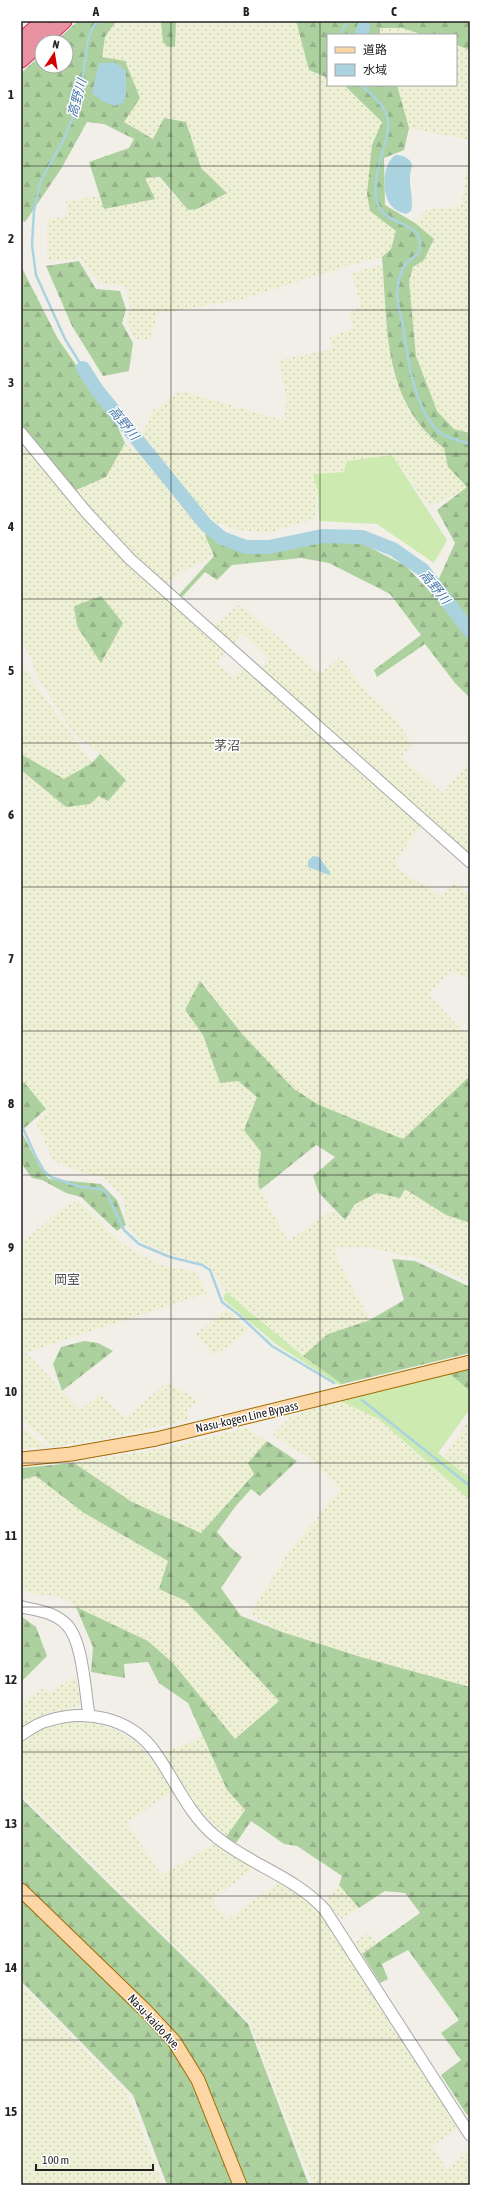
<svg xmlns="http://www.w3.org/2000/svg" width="491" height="2206" font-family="'Asap Condensed','Noto Sans JP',sans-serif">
  <defs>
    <pattern id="farmland-dots" width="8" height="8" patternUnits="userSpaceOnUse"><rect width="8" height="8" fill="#eef0d5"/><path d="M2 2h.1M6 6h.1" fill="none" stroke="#ccceb7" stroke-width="1.8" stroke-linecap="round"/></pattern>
    <pattern id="forest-firs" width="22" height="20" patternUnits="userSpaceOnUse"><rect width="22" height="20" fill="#add19e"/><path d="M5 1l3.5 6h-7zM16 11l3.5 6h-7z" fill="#95b388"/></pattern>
  </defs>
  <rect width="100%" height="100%" fill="#f2efe9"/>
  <g fill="url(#farmland-dots)" fill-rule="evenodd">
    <polygon points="116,21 161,21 163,42 175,47 176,21 296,21 309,70 328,78 328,85 344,85 382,122 372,145 370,211 396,231 391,249 382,257 350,265 244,299 157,314 151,339 135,339 126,321 131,310 125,286 99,283 81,259 47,261 47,219 68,217 66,201 99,196 104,209 154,199 144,178 157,175 188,210 201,168 186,122 153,139 124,122 101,57 105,37"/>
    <polygon points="380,28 402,28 424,35 380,35"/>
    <polygon points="456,45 470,50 470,140 409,128 397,85 456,85"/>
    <polygon points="470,150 470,433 454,429 437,411 416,356 409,281 413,267 424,260 434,239 415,223 426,210 461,206"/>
    <path d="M382,265L386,324L394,376L408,409L432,439L444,448L448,467L468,488L429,507L392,455L345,472L313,474L318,491L314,519L269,533L236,530L219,523L205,535L214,556L181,572L161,590L206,632L240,604L320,674L340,657L365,690L397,721L412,744L402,757L410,766L443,793L470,760V866L422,824L395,861L399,870L441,896L455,883L468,894L470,892V979L451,971L428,994L470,1039V1076L403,1139L319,1105L294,1089L243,1035L201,981L185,1010L203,1035L220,1083L238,1081L257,1097L244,1130L261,1152L258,1182L260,1190L288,1241L331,1211L345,1220L355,1204L377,1193L400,1198L405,1189L446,1215L470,1223V1282L419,1258L365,1247H336L338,1261L370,1320L328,1334L303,1356L226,1292L210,1266L173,1255L143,1243L128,1227L123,1198L104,1177L80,1172L53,1160L36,1122L47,1111L24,1083L21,1084V770L66,807L100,754L72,732L36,674L31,657L21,641V440L67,494L106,477L125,443L136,451L152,411L181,391L282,420L287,402L279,360L332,349L330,337L354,329L349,313L361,307L352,273ZM242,633L270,660L255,676L244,667L234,677L217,663Z"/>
    <polygon points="21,660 32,680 92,763 64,779 21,754"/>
    <polygon points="78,1200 115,1237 130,1249 161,1265 195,1272 208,1293 26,1353 81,1410 100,1394 125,1419 167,1382 198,1400 185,1413 191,1419 110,1438 54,1447 21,1419 21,1244 60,1210"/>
    <polygon points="227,1309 248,1330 214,1356 196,1334"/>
    <polygon points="338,1400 379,1419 470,1500 470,1687 361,1657 282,1632 250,1614 288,1553 341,1489 309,1458 273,1435 289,1418"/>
    <polygon points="470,1418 470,1478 444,1457"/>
    <polygon points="21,1425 47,1447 21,1449"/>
    <polygon points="245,1428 267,1441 248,1463 254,1473 201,1533 132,1502 74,1463 169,1447"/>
    <polygon points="36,1476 84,1513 168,1561 159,1589 186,1601 279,1701 235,1739 173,1663 148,1641 76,1607 62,1598 21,1591 21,1480"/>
    <polygon points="76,1676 80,1699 78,1706 43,1718 21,1732 21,1713 25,1710 21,1702 44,1688 50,1693"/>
    <polygon points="63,1722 95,1723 115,1730 138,1743 173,1791 126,1823 162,1875 214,1844 254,1868 212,1900 227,1920 279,1882 303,1895 318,1910 458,2128 432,2146 447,2169 470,2151 470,2185 313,2185 249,2022 204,1974 21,1795 21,1742 49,1725"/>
    <polygon points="202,1737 227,1790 245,1810 226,1837 200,1810 163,1753"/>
    <polygon points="339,1885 359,1908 341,1919 326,1901"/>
    <polygon points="369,1932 377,1944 362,1954 354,1942"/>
    <polygon points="21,1983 128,2095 163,2185 21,2185"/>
  </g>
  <g fill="#cdebb0">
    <polygon points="392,455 447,540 434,563 377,524 319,521 318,491 313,474 344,472 347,461"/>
    <polygon points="226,1292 303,1356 342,1384 339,1385 277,1345 223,1299"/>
    <polygon points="450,1374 470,1391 470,1409 438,1453 470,1478 470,1500 379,1419 338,1400"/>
  </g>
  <g fill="url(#forest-firs)">
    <polygon points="78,21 116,21 105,37 102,57 125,61 140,98 124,122 153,139 164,118 186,122 201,168 227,193 197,209 188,210 160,177 145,178 155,199 104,209 89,162 129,148 134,139 104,124 87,122 61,169 25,222 21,220 21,73 42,54 42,66 66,66 66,42 55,42"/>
    <polygon points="161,21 176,21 175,47 168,47 163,42"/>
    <polygon points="296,21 470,21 470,50 456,45 456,35 424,35 402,28 380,28 380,35 328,35 328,78 309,70"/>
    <path d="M344,85H397L409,128L404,150L384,158L385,205L415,223L434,239L424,260L413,267L409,281L416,356L437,411L454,429L470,433V698L455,683L425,644L377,677L374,670L421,635L390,594L329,563L301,558L232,565L217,580L205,572L180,599L177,597L214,556L205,535L210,532L219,540L236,547L272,552L318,540L363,544L406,566L432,594L455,543L437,510L467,487L448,467L444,448C382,401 388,328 382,257L391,249L396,231L370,211L367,194L372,145L382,122Z"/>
    <polygon points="79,261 96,289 120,291 126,309 122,323 133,343 129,371 103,376 72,326 46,266"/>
    <polygon points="21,266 58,339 114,419 125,443 106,477 67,494 21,440"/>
    <polygon points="101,596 123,623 101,663 77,626 74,606"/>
    <polygon points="21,754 64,779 92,763 100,754 126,780 108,801 99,796 90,804 66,807 21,770"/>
    <polygon points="200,981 243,1035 294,1089 319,1105 403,1139 470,1076 470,1223 446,1215 405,1189 400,1198 377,1193 355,1204 345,1220 319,1193 313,1176 335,1157 316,1145 260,1190 258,1182 261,1152 244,1130 257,1097 238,1081 220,1083 203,1035 185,1010"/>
    <polygon points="24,1082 46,1109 21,1131 40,1167 49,1179 101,1184 117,1200 126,1225 117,1231 81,1197 66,1193 42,1180 32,1178 21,1163 21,1084"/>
    <polygon points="392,1259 415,1261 470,1287 470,1353 342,1384 303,1356 328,1334 370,1320 404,1300"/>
    <polygon points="84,1341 98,1343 113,1351 62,1391 53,1364 61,1347"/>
    <polygon points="470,1368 470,1391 450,1374"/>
    <polygon points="267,1441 297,1461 260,1496 251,1489 235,1507 217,1532 230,1547 242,1557 221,1588 241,1616 282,1632 361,1657 470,1687 470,2113 467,2115 441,2075 461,2060 441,2033 459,2020 408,1950 382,1964 388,1979 380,1983 362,1954 420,1913 405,1893 385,1891 359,1908 339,1885 342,1876 297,1846 284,1844 251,1821 236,1843 226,1837 245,1810 227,1790 188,1703 159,1683 148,1662 124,1664 125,1678 91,1672 93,1647 76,1607 148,1641 173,1663 235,1739 279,1701 186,1601 159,1589 168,1561 84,1513 36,1476 21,1480 21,1468 74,1463 132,1502 201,1533 254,1474 248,1463"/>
    <polygon points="21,1616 36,1627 47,1656 21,1682"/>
    <polygon points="21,1798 203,1976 248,2024 309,2185 167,2185 133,2095 21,1981"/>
  </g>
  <g fill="#aad3df">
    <polygon points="359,21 369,21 370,25 369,35 354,35"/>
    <polygon points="99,63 116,63 126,71 126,95 123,103 114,106 102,101 92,93"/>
    <path d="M396,155C401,155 407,157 410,161C414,165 410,171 410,176C409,188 414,198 411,211L406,214C400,212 394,210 390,204C382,193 382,162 396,155Z"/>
    <polygon points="313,856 319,857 330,872 329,875 308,867 308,861"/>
  </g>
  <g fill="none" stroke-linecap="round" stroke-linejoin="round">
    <g stroke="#aad3df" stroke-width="2.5">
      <polyline points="340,35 347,21"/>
      <path d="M360,85C408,121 382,134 376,181C375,190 375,199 379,207C387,225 423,222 420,247C419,257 409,258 405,265C400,272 398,283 397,291C396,300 400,312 402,321C407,353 413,409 439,432C446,438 461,441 470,444"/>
      <polyline points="83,368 65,339 36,275 32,245 34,210 41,180 62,143 74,115 82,81 88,40 92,28 99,21"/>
      <polyline points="21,1124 37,1159 44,1171 51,1177 80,1187 102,1189 107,1194 124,1230 139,1244 170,1257 202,1265 210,1270 222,1302 239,1315 272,1346 334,1383"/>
      <polyline points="362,1400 470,1486"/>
    </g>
    <polyline stroke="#aad3df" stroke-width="14" points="83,368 97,390 206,525 222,538 246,547 269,547 322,536 362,537 393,549 423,570 470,631"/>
    <g stroke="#a9a9a9" stroke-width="13">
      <g id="minor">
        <polyline points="21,433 86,512 130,559 470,862"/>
        <path d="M21,1607C37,1610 54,1612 66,1624C83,1640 85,1692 89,1715"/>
        <path d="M21,1735C29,1730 38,1723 47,1721C85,1709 127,1717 152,1748C174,1777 187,1813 215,1836C250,1865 294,1876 325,1910L470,2135"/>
      </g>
    </g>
    <g stroke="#a06b00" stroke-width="15">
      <g id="major">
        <polyline points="21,1459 71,1454 156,1439 470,1362"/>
        <polyline points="21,1890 146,2011 174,2041 198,2080 240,2185"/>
      </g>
    </g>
    <g stroke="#dc2a67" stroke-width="17">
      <g id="highway">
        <polyline points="21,41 43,21"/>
        <polyline points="21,60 64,21"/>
      </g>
    </g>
    <use href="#minor" stroke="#fff" stroke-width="11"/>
    <use href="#major" stroke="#fcd6a4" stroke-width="13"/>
    <use href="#highway" stroke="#e892a2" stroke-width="15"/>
  </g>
  <path fill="none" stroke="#222" stroke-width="1" stroke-opacity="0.55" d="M171,21V2185M320,21V2185M21,166H470M21,310H470M21,454H470M21,599H470M21,743H470M21,887H470M21,1031H470M21,1175H470M21,1319H470M21,1463H470M21,1607H470M21,1752H470M21,1896H470M21,2040H470"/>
  <g text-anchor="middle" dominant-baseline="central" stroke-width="3" stroke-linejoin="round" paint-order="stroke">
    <g font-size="12" fill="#222" stroke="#fff">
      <text transform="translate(247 1417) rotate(-13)">Nasu-kogen Line Bypass</text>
      <text transform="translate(154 2022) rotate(47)">Nasu-kaido Ave.</text>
    </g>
    <g font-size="13" font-style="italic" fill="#4a7aab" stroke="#fff">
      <text transform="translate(77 98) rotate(-75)">高野川</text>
      <text transform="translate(124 423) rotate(51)">高野川</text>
      <text transform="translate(435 587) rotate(51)">高野川</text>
    </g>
    <g font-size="13" fill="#555" stroke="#fff">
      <text x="227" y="745">茅沼</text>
      <text x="67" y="1279">岡室</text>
    </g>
  </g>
  <rect width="491" height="2206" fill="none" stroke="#ffffff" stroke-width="44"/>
  <rect x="327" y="34" width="130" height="52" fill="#ffffff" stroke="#a7a7a7"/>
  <rect x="335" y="47" width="20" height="6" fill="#fcd6a4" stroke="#a7a7a7"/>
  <text x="363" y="54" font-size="12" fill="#222222">道路</text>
  <rect x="335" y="64" width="20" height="12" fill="#aad3df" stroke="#a7a7a7"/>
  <text x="363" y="74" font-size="12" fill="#222222">水域</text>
  <g transform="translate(54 54) rotate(12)"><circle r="19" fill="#ffffff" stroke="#a7a7a7"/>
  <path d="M0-3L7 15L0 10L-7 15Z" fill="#d40000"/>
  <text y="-6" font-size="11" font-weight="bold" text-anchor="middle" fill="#222222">N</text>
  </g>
  <path d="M36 2164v6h117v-6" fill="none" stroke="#222222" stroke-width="2"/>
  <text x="42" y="2164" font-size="12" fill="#222222" stroke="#ffffff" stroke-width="3" paint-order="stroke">100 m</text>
  <rect x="22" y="22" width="447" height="2162" fill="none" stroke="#222" stroke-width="1.5"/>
  <g font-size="13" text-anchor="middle" font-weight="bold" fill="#222">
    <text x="96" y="16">A</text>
    <text x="246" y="16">B</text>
    <text x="394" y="16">C</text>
    <text x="11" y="99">1</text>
    <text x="11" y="243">2</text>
    <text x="11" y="387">3</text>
    <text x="11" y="531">4</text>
    <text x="11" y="675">5</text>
    <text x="11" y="819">6</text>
    <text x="11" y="963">7</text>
    <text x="11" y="1108">8</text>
    <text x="11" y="1252">9</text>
    <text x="11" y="1396">10</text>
    <text x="11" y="1540">11</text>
    <text x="11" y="1684">12</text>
    <text x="11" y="1828">13</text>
    <text x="11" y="1972">14</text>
    <text x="11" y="2116">15</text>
  </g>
</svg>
